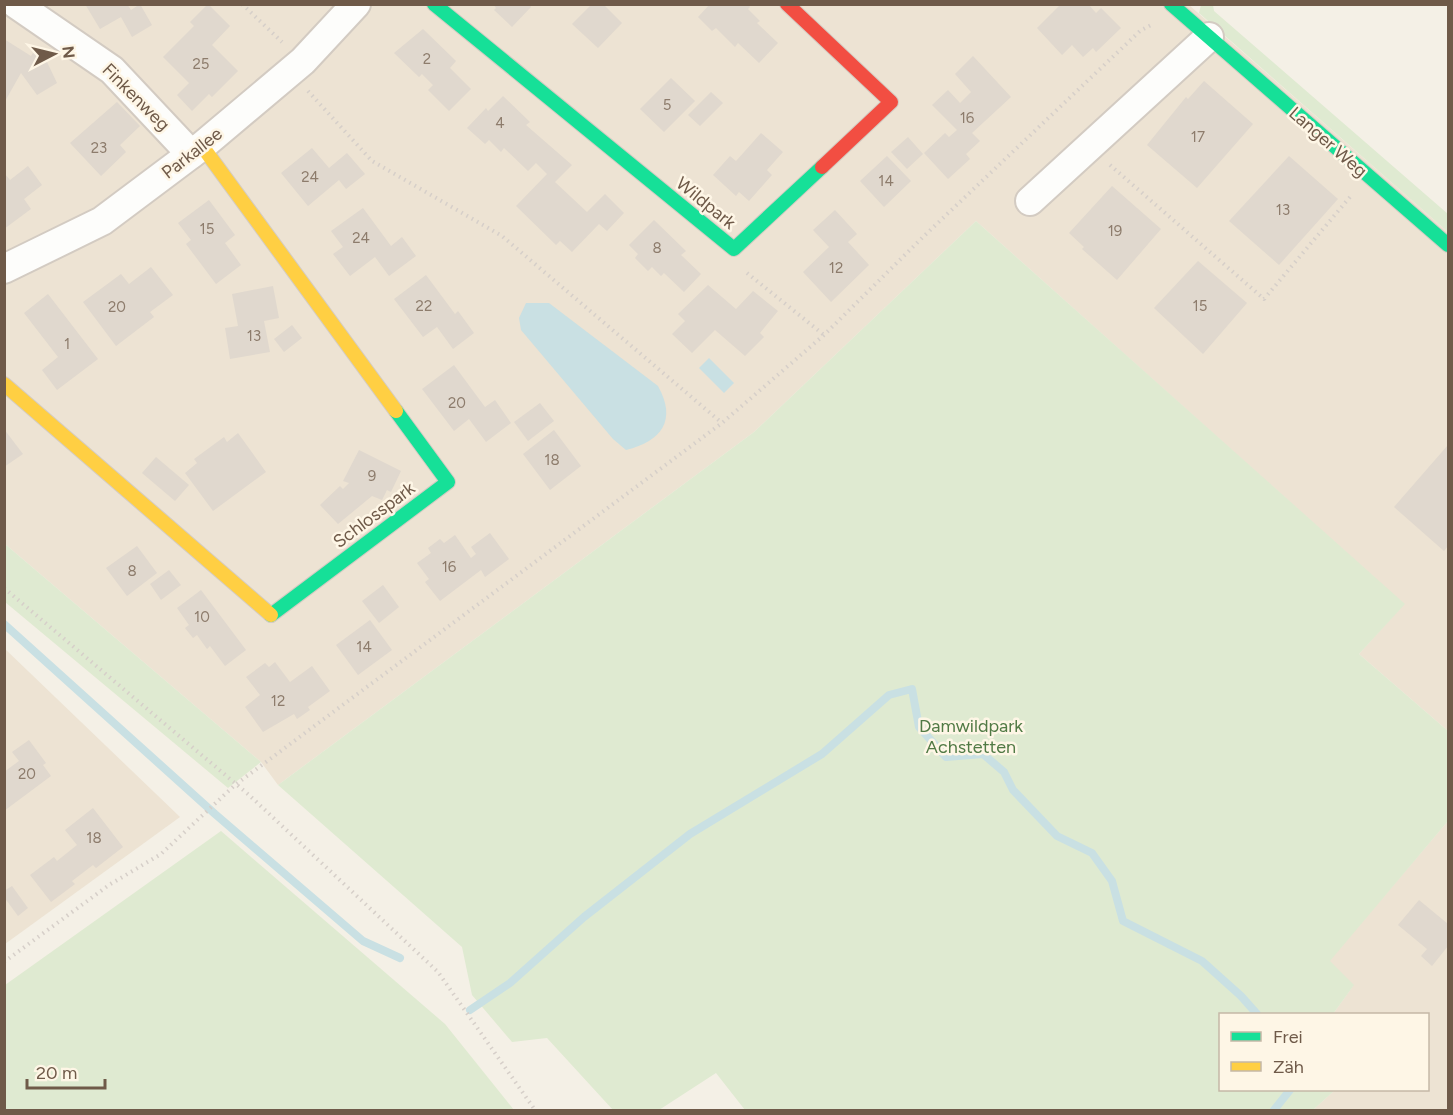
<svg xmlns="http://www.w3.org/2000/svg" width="1453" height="1115" font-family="Figtree,sans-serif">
  <rect width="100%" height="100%" fill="#f4f0e6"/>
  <g fill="#ede3d3">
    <polygon points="5,5 1189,5 1448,232 1448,731 1359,654 1404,604 976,221 754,432 278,785 261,762 5,544"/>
    <polygon points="4,648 180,817 5,944 4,944"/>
    <polygon points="1448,821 1448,1110 1313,1110 1335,1090 1428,1090 1428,1014 1333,1014 1353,986 1329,961"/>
  </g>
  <g fill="#dfead1">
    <polygon points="1201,5 1213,5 1214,11 1448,214 1448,232 1199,13"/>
    <polygon points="976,221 1405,604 1359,654 1448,731 1448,821 1330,961 1354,985 1333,1014 1220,1014 1220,1090 1335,1090 1313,1110 745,1110 716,1073 659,1110 613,1110 547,1038 512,1042 472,995 462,947 278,785 754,432"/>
    <polygon points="4,544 5,544 261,762 228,788 5,602"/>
    <polygon points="221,831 445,1024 514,1110 5,1110 5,985"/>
  </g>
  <g fill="#c9e0e3">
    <path d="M526,303H549L658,386C677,420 662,441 626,450L613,439L521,330L519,318Z"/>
    <polygon points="709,358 734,383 724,393 699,368"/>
  </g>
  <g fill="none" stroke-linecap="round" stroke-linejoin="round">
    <g stroke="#c9e0e3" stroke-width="8">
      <polyline points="4,624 215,814 363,941 400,958"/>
      <polyline points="470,1010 510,983 584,917 690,834 822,754 889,695 912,689 919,727 946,757 983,754 1004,772 1013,790 1057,836 1092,853 1112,881 1123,921 1202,961 1241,996 1257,1014"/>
      <polyline points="1274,1110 1290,1090"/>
    </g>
  </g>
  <g fill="#e0d8ce">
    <polygon points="85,4 127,4 131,10 140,4 152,25 132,37 121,17 100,29"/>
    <polygon points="208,4 230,26 212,45 238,71 212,97 209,94 192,111 177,95 189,83 163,57 194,26 190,22"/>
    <polygon points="493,4 529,4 531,7 512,27 494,10 496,8"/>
    <polygon points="592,4 603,4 622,23 598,48 572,24"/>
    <polygon points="710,4 748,4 750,7 748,9 760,21 757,23 778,43 759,63 738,43 735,47 716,28 712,31 698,17"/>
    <polygon points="1061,4 1088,4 1096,13 1101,8 1121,28 1096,52 1093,48 1083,57 1072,45 1062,55 1037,28"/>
    <polygon points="423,29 456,61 450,68 471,89 449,111 428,90 433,85 422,74 419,77 394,53"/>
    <polygon points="4,39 31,56 33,53 47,62 57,83 37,95 21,73 4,103"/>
    <polygon points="973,56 1011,97 972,133 980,141 966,154 970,159 948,179 924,153 945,133 949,137 957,130 932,105 948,90 960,103 971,92 955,74"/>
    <polygon points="671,78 695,101 664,132 640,109"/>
    <polygon points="1204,81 1253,124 1197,188 1147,145 1186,97 1188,99"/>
    <polygon points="711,92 723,103 700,126 688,115"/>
    <polygon points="503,96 530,122 526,125 572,165 555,182 587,212 605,194 624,213 607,231 599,224 572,252 560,241 556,245 516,206 547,174 536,163 528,171 504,148 501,152 489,140 485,144 467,128 486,108 488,111"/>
    <polygon points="117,102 140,126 120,145 126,152 101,176 70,143"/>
    <polygon points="761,133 783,152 767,170 772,175 749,201 739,192 736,196 713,175 730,156 736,161"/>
    <polygon points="908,137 923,154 907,169 891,152"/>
    <polygon points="312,148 329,168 347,153 365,174 346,189 339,180 308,206 281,173"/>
    <polygon points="887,156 911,181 884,207 860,181"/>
    <polygon points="1289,156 1338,199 1279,265 1229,221"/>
    <polygon points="28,166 42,185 24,199 31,209 4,229 4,173 10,180"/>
    <polygon points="1112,186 1161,229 1117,280 1082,249 1084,247 1069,233"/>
    <polygon points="209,200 235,235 225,243 241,265 216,284 186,244 191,240 178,223"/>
    <polygon points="363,208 391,246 402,237 416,256 389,276 375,257 350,276 333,254 343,247 331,231"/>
    <polygon points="835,210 857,234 848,242 869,265 831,302 803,272 829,247 813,230"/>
    <polygon points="654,220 686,251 681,255 701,274 684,292 664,273 661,276 652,267 648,271 635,258 638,254 629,245"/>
    <polygon points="1198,261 1247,303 1203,354 1154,308"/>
    <polygon points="151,267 173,295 150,312 154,317 116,346 83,302 121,274 129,284"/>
    <polygon points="426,275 455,314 458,311 474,333 453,349 437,327 423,337 394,299"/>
    <polygon points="708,285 736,309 753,291 778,311 760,333 764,337 745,356 715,330 692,353 672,334 685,321 678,314"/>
    <polygon points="273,286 279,318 264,321 270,352 230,359 225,328 238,326 232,294"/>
    <polygon points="48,294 98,359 57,390 42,370 58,357 24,313"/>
    <polygon points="292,325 302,338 284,352 274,339"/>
    <polygon points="454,365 485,407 495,400 511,423 486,442 469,419 454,431 422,389"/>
    <polygon points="540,403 554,421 528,441 514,422"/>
    <polygon points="4,429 23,454 4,467"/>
    <polygon points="554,430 581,466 550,490 523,454"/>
    <polygon points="238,433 266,472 213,511 185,473 197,463 194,459 224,437 227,442"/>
    <polygon points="1448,445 1448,546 1444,551 1394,507"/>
    <polygon points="359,450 401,471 391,492 387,490 382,500 372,496 338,524 320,505 340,486 343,489 349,483 343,481"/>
    <polygon points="156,457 189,485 175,501 142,473"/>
    <polygon points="490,533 509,559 485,577 481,570 440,601 425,582 429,579 417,563 431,553 428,548 440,539 444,543 455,535 471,558 476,554 471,547"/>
    <polygon points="137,546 157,573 127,596 106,568"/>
    <polygon points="169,570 181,585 161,600 150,584"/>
    <polygon points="383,585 399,607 379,623 362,601"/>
    <polygon points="201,590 246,650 225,666 210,646 207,649 197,635 193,638 185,628 189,625 177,608"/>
    <polygon points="370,620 392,650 358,675 336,645"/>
    <polygon points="275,662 290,682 312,666 330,691 308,707 310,710 297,719 294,714 263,732 245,707 260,695 246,677 265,663 269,667"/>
    <polygon points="29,740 46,763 43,765 51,776 4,811 4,772 19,761 12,752"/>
    <polygon points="93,808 123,847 96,868 93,865 72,881 75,884 51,902 30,875 54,857 57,861 77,845 65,830"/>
    <polygon points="12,886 28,908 18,916 4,897 4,891"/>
    <polygon points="1419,900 1448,924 1448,946 1432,966 1421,956 1427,949 1398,925"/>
  </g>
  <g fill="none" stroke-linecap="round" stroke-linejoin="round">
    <g stroke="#d3cbc2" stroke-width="32">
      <g id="street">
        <polyline points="16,4 112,70 191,154"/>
        <polyline points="1030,201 1209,37"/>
        <polyline points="4,269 102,221 202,146 303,61 356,4"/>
      </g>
    </g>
    <g stroke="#d4ccc3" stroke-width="16">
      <g id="fast">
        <polyline points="434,4 734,249 822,167"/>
        <polyline points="1171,4 1448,245"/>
        <polyline points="271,615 448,482 396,411"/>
      </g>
    </g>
    <g stroke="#d4ccc3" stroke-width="16">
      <g id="slow">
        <polyline points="202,146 396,411"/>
        <polyline points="4,384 271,615"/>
      </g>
    </g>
    <g stroke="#d4ccc3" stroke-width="16">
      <polyline id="jam" points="787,4 891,102 822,167"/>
    </g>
    <g stroke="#d6cfc9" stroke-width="4" stroke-dasharray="1.5 4.5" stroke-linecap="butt">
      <polyline points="242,4 282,42"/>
      <polyline points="308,91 372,161 502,236 722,423"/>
      <polyline points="1110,165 1264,299 1350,197"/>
      <polyline points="747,273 824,335"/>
      <polyline points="4,588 249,795 438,972 535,1110"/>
      <polyline points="4,962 109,885 161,854 235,785 722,423 824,335 923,237 1140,31 1151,25"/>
    </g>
    <use href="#street" stroke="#fdfdfb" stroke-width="28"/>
    <use href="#fast" stroke="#16e098" stroke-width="14"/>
    <use href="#slow" stroke="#ffcf43" stroke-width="14"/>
    <use href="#jam" stroke="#f24e42" stroke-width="14"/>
  </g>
  <g text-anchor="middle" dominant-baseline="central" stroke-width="5" stroke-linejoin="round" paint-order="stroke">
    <g font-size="15" fill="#8d7c6c">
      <text x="427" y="59">2</text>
      <text x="201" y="64">25</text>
      <text x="667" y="105">5</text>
      <text x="967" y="118">16</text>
      <text x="500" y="123">4</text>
      <text x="1198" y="137">17</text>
      <text x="99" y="148">23</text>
      <text x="310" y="177">24</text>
      <text x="886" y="181">14</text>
      <text x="1283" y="210">13</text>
      <text x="207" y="229">15</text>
      <text x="1115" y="231">19</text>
      <text x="361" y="238">24</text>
      <text x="657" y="248">8</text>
      <text x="836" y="268">12</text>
      <text x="424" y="306">22</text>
      <text x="1200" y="306">15</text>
      <text x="117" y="307">20</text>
      <text x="254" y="336">13</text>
      <text x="67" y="344">1</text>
      <text x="457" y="403">20</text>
      <text x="552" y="460">18</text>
      <text x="372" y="476">9</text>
      <text x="449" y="567">16</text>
      <text x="132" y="571">8</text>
      <text x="202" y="617">10</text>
      <text x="364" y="647">14</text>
      <text x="278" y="701">12</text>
      <text x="27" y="774">20</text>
      <text x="94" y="838">18</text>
    </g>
    <g font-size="18" fill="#6f5a49" stroke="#fef6e6">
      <text transform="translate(136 97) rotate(45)">Finkenweg</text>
      <text transform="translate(1328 142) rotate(41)">Langer Weg</text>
      <text transform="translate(192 153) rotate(-38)">Parkallee</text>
      <text transform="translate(706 203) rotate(39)">Wildpark</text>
      <text transform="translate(374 515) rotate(-37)">Schlosspark</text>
    </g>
    <g font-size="18" fill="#517a45" stroke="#fef6e6">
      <text x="971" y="726">Damwildpark<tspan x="971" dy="21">Achstetten</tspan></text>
    </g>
  </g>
  <rect width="1453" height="1115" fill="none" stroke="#6f5a49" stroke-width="12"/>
  <rect x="1219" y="1013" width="210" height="78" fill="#fef6e6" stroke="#c5b8a7" stroke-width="1.5"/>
  <rect x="1231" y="1032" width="30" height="9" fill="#16e098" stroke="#c5b8a7" stroke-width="1.5"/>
  <text x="1273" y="1043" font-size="18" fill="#6f5a49">Frei</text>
  <rect x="1231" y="1062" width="30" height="9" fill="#ffcf43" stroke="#c5b8a7" stroke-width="1.5"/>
  <text x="1273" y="1073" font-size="18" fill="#6f5a49">Zäh</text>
  <g transform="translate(54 54) rotate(83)" stroke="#fef6e6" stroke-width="4.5" paint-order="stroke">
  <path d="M0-4.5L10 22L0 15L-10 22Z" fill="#6f5a49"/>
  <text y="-9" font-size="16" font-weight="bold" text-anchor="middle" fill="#6f5a49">N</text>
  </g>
  <path d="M27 1079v9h78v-9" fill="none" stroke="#6f5a49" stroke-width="3"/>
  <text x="36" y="1079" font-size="18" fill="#6f5a49" stroke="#fef6e6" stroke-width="4.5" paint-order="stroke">20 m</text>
</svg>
